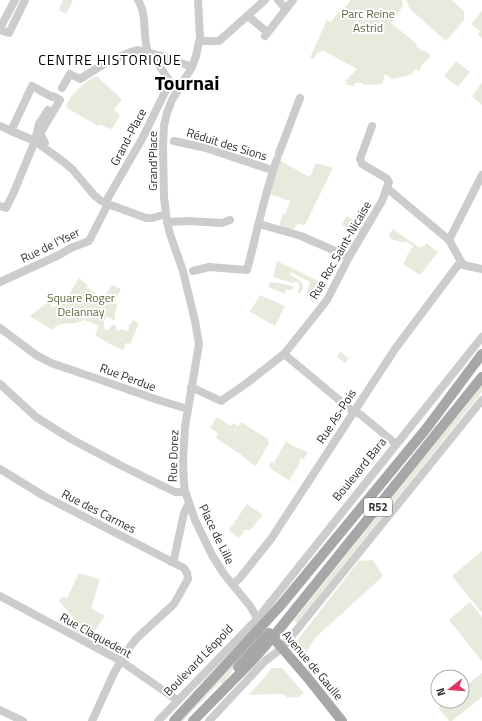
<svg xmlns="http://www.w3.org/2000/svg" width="482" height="721" font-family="'Titillium Web',sans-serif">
  <rect width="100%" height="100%" fill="#fff"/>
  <g fill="#e7ebdd">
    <polygon points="63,0 73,0 66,14 59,10"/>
    <polygon points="351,0 402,0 403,6 391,23 417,44 416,46 422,51 424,50 431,56 421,66 421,68 419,71 416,69 410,75 392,79 385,74 382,84 363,85 363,83 355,83 354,86 345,84 347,83 345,81 357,69 322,50 320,53 318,52 313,59 310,58 327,20 331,22 339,12 340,13"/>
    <polygon points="406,0 451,0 464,11 464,20 446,41 410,9"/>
    <polygon points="482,11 482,38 478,35 480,31 471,24"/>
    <polygon points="456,61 470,72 458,87 444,76"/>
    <path d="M96,76L122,99L114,110L120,115L112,129L108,128L100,124L98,126L67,108L68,106L66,105L71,96H72C80,87 86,81 96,76Z"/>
    <polygon points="482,83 482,105 472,96"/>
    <polygon points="280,161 310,177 316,163 333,168 305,225 297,224 294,230 280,227 280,222 283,214 285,214 290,201 269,194"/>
    <polygon points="347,216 353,220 354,219 354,222 363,227 359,233 341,225"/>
    <polygon points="393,229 420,248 422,246 424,247 426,243 438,252 420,275 403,264 407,258 406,257 413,246 405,241 404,242 393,240 389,238 390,235 389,234"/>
    <path d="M277,261L324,284L320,293L313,302L306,295L310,282L291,272L290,275C299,279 309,285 299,294L298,293L299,284L296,282L293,283L273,277Z"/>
    <path d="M79,278L88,285L86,287L102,297L105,296L112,285L121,289L114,303L118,304L115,312V319L113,320L107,316L104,321V328L107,330L110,328L113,323V325H116V330L119,331L122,329L126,331L129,330V325L133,320L139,323L130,344L126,343L123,350C113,346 104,341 95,335L99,326L84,320C74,326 60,320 52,330L30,316L48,302L54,308L66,295L68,296Z"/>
    <polygon points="270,282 289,285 294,287 292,290 287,290 286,288 285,294 268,287"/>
    <polygon points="260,295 285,306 275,326 250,312"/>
    <polygon points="340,352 349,358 345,363 337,357"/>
    <polygon points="482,385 482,392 297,623 294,620 299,614"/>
    <polygon points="217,417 231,426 233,423 238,426 241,422 268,439 269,443 256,466 255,466 240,454 216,438 218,433 210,428"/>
    <polygon points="286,441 293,446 308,452 303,460 301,458 299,461 300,463 290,479 292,482 271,469 269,466 271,461 274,463"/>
    <polygon points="247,504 263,515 250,530 245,530 239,538 229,530"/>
    <polygon points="482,551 482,613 452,576"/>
    <polygon points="373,560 383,576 315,638 304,656 299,656 296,642 359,561"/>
    <polygon points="79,573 100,579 91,608 105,616 89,639 75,631 73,617 59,601 62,597 67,598"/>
    <polygon points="470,602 482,617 482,661 449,620"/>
    <path d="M63,611C67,615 69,618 69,624L66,626L57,621Z"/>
    <polygon points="244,652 246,654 233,669 221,688 191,721 187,721 222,684 220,682 183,721 179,721"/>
    <polygon points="272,668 282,668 304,693 298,697 287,698 284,694 249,695"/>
    <polygon points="482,673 482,697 452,721 449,721 438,708 448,701 462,701 462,689"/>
  </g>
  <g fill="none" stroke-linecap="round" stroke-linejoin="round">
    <g stroke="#ccc" stroke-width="8">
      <path d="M138,0C148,16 142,36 148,52C150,55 154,57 156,61C161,67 165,75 170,82L173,84"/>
      <polyline points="198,0 200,37 196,56 192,67 172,100 167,113 164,125 163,146 164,197 167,222 170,234 183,271 195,321 199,344 185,427 183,461 184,483 185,491 195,520 212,555 224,574 250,606 262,626"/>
      <polyline points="278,0 286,9"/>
      <polyline points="248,16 267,32"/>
      <polyline points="0,28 15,0"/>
      <polyline points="0,30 9,33 25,0"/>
      <polyline points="265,36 293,0"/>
      <polyline points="200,41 219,41 265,0"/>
      <polygon points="32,86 52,97 53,96 60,100 41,132 41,135 45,143 42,146 35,141 11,131"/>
      <polyline points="62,88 70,74 80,79 104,64 128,53 137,50 165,57 192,67"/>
      <polyline points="0,126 35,141 65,163 73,170 94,195 100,200 108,204 146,218 152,218 166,214"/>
      <polyline points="174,141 206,148 272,170"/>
      <polyline points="279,153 300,98"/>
      <polyline points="387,188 449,240 463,265 482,269"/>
      <polyline points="105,203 142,139 170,82"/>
      <polyline points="0,206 6,208 13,194 35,141 39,124 48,110"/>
      <polyline points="167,222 188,221 222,223 230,220"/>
      <polyline points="259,224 301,236 349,257"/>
      <polyline points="449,240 482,175"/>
      <path d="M193,271L209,267L247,270C257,233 264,195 277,159"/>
      <polyline points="0,282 59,255 71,248 89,241 108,204"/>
      <polyline points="0,328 36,355 51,363 101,380 158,400 188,409"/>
      <polyline points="284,354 350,409 361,415 396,444"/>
      <polyline points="0,384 36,417 71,439 122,466 175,492 185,492"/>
      <polyline points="191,387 221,401 247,383 284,354 297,338 327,300 349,257 382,201 389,182 386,178 362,164 360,159 372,126"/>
      <polyline points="0,469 44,496 184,568 187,573 188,579 174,604 137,638 129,648 114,673 92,721"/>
      <polyline points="171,562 174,559 184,513 189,503"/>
      <polyline points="233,584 239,579 271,539 395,349 458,265 462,263"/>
      <polyline points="0,596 121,661 177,700"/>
      <polyline points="0,710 23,721"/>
      <polyline points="158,721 258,618 482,337"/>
      <polyline points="209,721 265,661 282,648 299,627 482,400"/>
    </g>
    <g stroke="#a7a7a7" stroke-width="10">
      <polyline points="269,633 307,677 342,721"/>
      <polyline points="238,667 266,636"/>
      <polyline points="174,721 281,605 426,429 482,354"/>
      <polyline points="193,721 253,660 273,637 482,377"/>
    </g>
  </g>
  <g text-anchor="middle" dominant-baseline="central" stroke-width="4" stroke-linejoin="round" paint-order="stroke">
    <rect fill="#fff" stroke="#6d6d6d" stroke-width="1" x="364" y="498" width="28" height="18" rx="3"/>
    <g font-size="11" font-weight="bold" fill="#2f2f2f">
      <text x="378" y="507">R52</text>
    </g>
    <g font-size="12" fill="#5a693d" stroke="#fff">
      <text x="368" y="13">Parc Reine<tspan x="368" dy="14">Astrid</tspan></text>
      <text x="81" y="297">Square Roger<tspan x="81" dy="14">Delannay</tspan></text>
    </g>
    <g font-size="12" fill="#2f2f2f" stroke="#fff">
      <text transform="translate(128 137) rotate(-62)">Grand-Place</text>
      <text transform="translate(227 144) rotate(17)">Réduit des Sions</text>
      <text transform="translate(152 161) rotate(-90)">Grand'Place</text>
      <text transform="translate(50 245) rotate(-26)">Rue de l'Yser</text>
      <text transform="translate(340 250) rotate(-60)">Rue Roc Saint-Nicaise</text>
      <text transform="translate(128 377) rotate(20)">Rue Perdue</text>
      <text transform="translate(336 416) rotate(-57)">Rue As-Pois</text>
      <text transform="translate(173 456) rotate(-88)">Rue Dorez</text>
      <text transform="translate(359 469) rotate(-51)">Boulevard Bara</text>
      <text transform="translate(99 511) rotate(27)">Rue des Carmes</text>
      <text transform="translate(217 534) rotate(64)">Place de Lille</text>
      <text transform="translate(96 635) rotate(29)">Rue Claquedent</text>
      <text transform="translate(198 660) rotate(-46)">Boulevard Léopold</text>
      <text transform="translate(313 665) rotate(50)">Avenue de Gaulle</text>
    </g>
    <g font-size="14" letter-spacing="1" fill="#000" stroke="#fff">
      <text x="110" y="59">CENTRE HISTORIQUE</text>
    </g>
    <g font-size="20" font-weight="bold" fill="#000" stroke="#fff">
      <text x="187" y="82">Tournai</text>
    </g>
  </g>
  <g transform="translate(450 689) rotate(253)"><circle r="19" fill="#ffffff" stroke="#acacac"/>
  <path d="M0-3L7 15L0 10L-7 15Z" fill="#df3763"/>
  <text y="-6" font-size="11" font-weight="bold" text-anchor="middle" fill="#2f2f2f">N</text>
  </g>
</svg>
